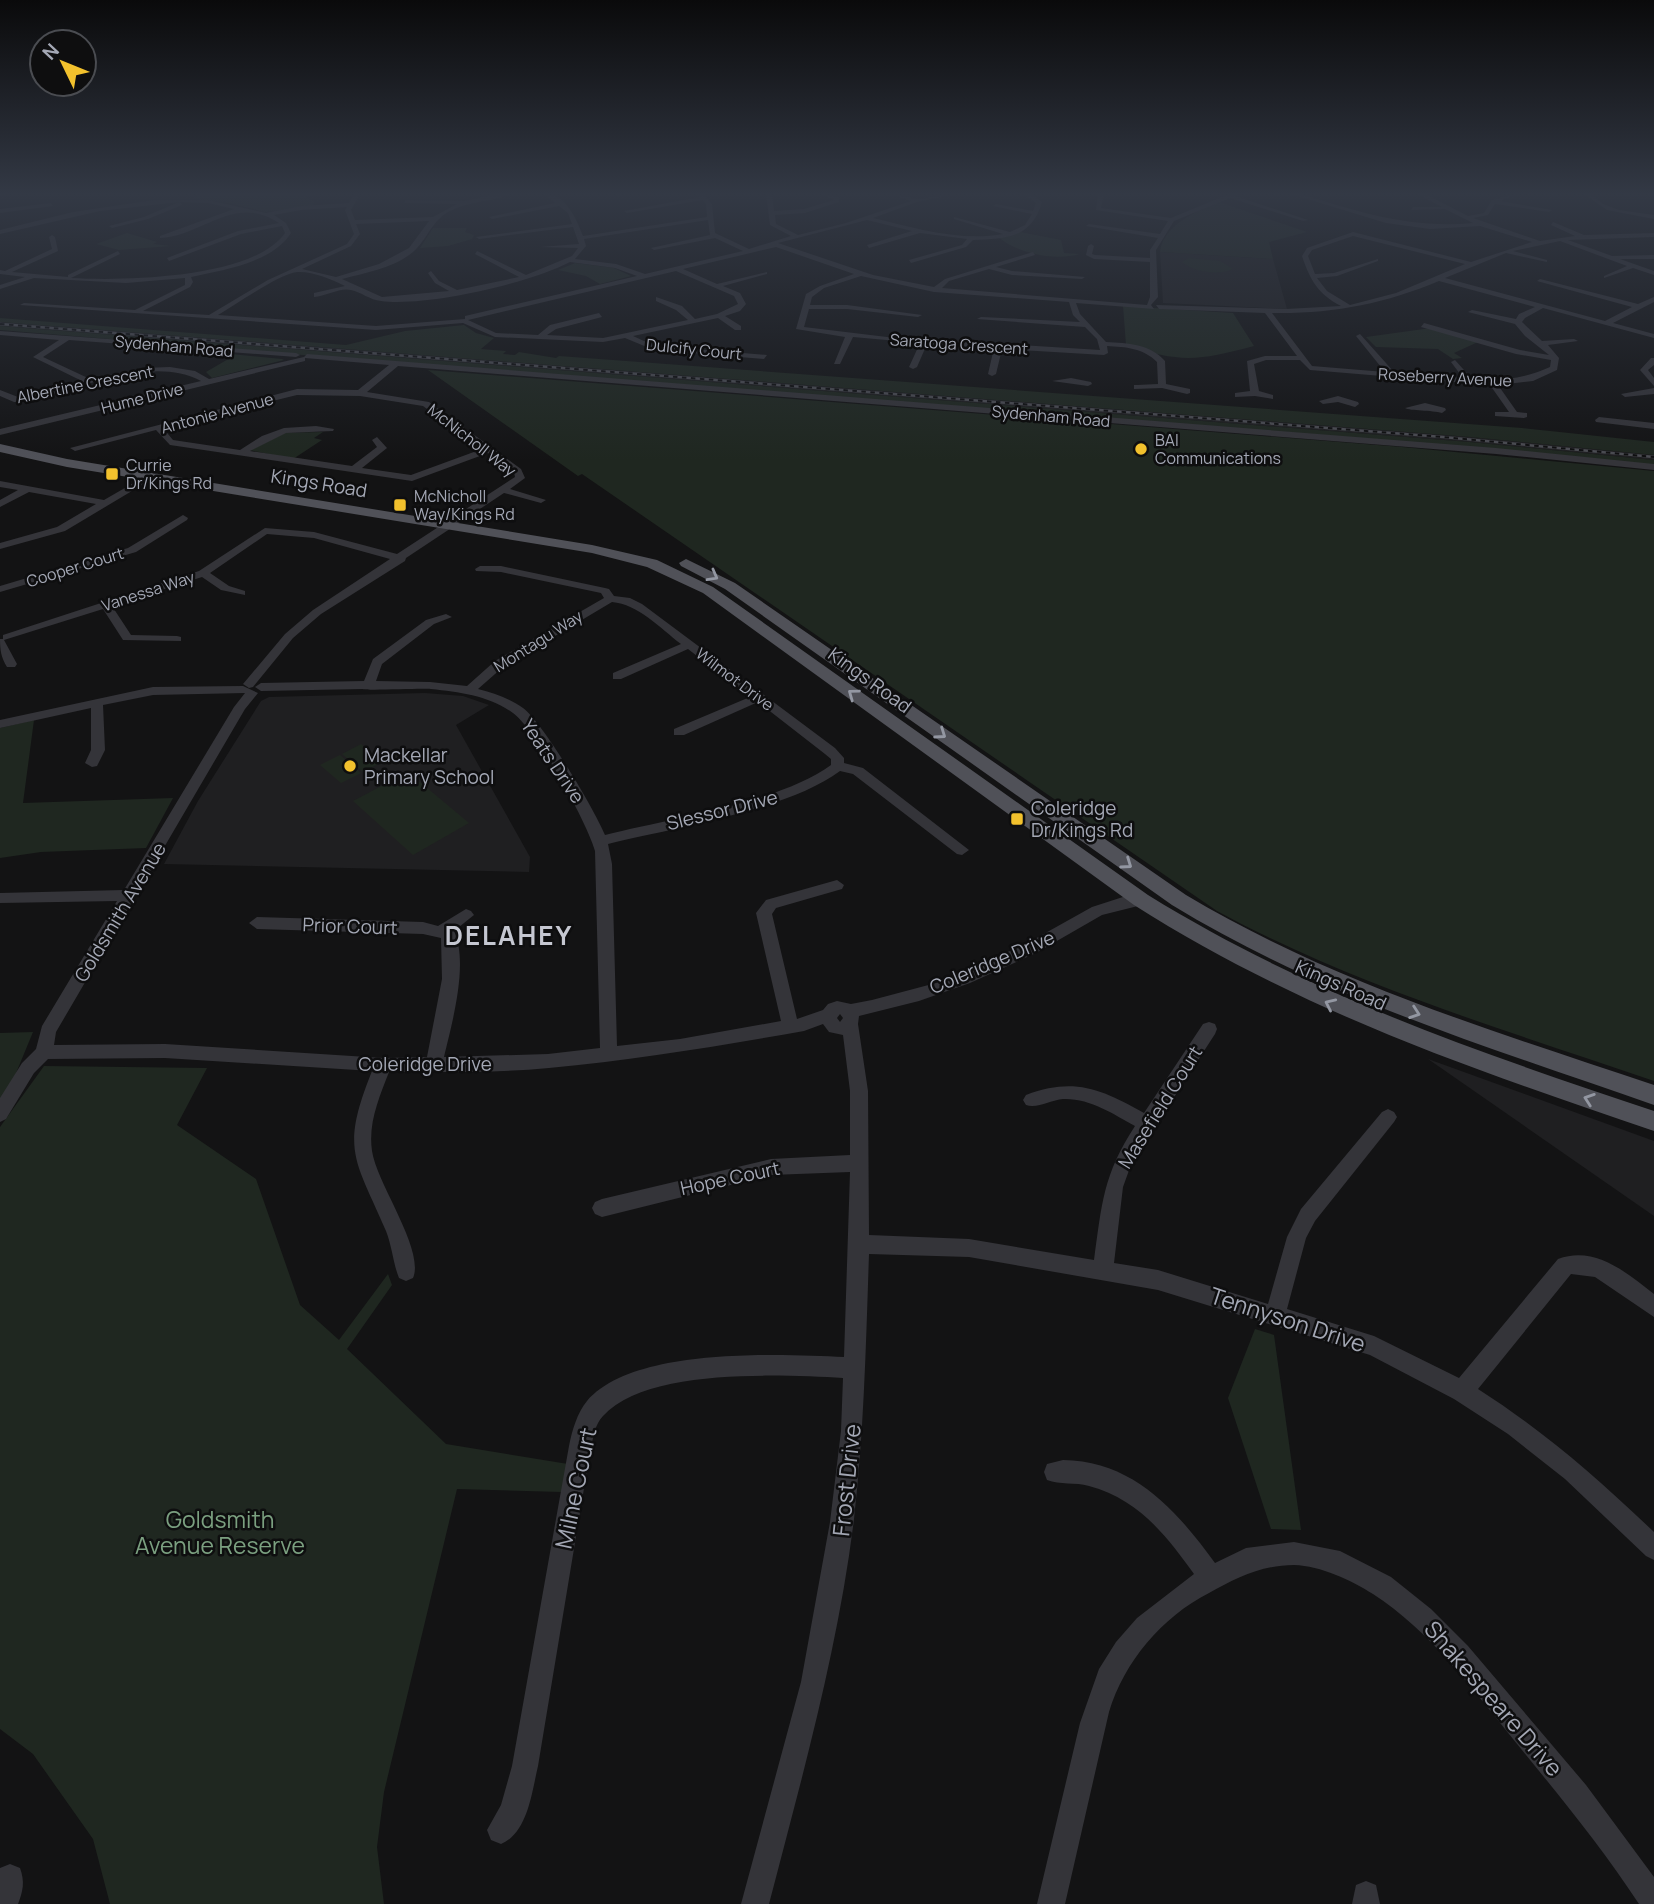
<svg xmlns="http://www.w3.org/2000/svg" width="1654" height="1904" font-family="Manrope,sans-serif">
  <rect width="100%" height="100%" fill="#131314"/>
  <g fill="#1f1f21">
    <polygon points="1160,252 1273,259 1287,309 1163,303"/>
    <polygon points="0,322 1470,437 1654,455 1654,460 1470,442 0,326"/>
    <polygon points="425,693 463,696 489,705 456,725 530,857 529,872 164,864 198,801 261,701 269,697"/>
    <polygon points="1428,1059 1654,1141 1654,1216"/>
  </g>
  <g fill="#1f2720">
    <polygon points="200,194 317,194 306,197 314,202 313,206 265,212 229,203 194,199"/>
    <path d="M1219,202L1307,232L1269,242L1273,259L1160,252C1163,225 1197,211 1219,202Z"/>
    <polygon points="433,228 467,228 465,232 474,235 472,239 448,246 420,248"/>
    <path d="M1020,232L1061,240L1064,253L1080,254C1054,261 1019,254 998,237Z"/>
    <polygon points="127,233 157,242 153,244 171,246 119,250 96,244"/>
    <path d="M1189,258L1220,261L1233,269C1219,276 1194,272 1182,262Z"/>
    <polygon points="575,263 614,268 631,276 600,284 586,276 558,270"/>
    <path d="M1123,306L1233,313L1254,346C1198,361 1180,363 1126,345Z"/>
    <polygon points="0,318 346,345 405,331 464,325 476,333 494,338 481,349 506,351 503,354 515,355 519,352 556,358 559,356 1522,428 1654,442 1654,455 1470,437 0,322"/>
    <polygon points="0,326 1470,442 1654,460 1654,466 0,330"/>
    <polygon points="1431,328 1478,342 1454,353 1462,358 1453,359 1438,349 1376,347 1366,337"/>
    <polygon points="231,354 282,359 284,360 212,378 206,372 230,358 227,357"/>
    <path d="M428,370L1402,447L1654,471V1081C1506,1030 1355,986 1217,911L582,474L578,476Z"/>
    <polygon points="323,432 314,438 322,440 293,459 249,450 274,433"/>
    <polygon points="34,720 23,803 173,798 146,848 41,852 0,858 0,728"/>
    <polygon points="361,744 382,762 363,772 342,754"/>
    <polygon points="340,755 361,773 341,783 320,765"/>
    <polygon points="408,772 469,823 413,855 353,801"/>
    <polygon points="33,1032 14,1078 0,1100 0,1033"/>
    <polygon points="44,1066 207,1068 177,1125 256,1179 300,1305 339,1340 388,1274 392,1285 347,1349 446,1444 568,1464 562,1492 457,1489 384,1792 377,1847 384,1904 110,1904 93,1839 33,1754 0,1729 0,1127"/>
    <polygon points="1255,1329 1274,1335 1301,1530 1271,1529 1228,1398"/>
  </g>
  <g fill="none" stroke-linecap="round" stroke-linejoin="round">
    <g fill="#343439" fill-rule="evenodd">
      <polygon points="0,194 4,194 0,196"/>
      <path d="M354,194H360L351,210L355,220L433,217L457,204L404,203L406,200L465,201L496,194H511C491,202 468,201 448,212C431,222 427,240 413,252C394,268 365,273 342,279L382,297L449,291L435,283L428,273L431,271L439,281L457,290L519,277L475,254L477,251L526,275L572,256L578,248L540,247L579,244L573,227L479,239L476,237L572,224L568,213L559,206L492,219L489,217L555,203L544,194C566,194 576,218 583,236L707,217L706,204L703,200L627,213L624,211L700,197L698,194H704L712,204L715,233L749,249L791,236L770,225L766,194H772L774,211L804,209L834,200L821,194L839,197V202L805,213L775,215L776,224L798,235L846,223L911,201L890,194L919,199L954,194L917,202L873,218C915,228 961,242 1003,234L954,219V217L1010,232L1025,225L1032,214L993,206L996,204L1033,211L1036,203L1024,194H1031L1042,202C1032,238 1006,239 973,240L966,247L911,263L909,260L962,245L967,239L920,233L869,248L867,245L912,231L867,220L778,243L873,275L934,287L945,279L1033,252L1035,255L996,267L1012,271L1085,277L1082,279L1012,275L989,269L949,281L942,288L1147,305L1150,297V262L1094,259L1086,255L1088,246L1091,244L1094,246L1092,254L1095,255L1150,258V250L1158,238L1086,226L1089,224L1160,234L1168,221L1096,210L1098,194H1104L1101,208L1171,218L1229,194H1238L1235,196L1308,220L1303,221L1230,198L1174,221L1156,250L1158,297L1151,305L1154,309L1076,303L1080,314L1106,342C1128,343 1150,344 1165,361L1166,384L1190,389V393L1187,394L1162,388L1134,389V385H1137L1158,384L1157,362C1143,348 1126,347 1107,346L1108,353L1104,355L1002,349L996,374L992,376L988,374L994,348L927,344L917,367L913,369L909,367L920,343L853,337L840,364H834L845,337L796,329L806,294L820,286L854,274L776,247L683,269L717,284L767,272V274L723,286L740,293L746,304L740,311L725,316L741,326V330H735L718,318L633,336L655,346L767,355L764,359L654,350L625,338L603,342L495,337L463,323L376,330L20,305L24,303L135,310L185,285V278L126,283L34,278L0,289V285L25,277L0,274V270L5,271L52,249L49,237L52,235L55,237L58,251L12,272L68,277V275L118,251L120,254L71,278C122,281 253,279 285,233L282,226L241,234L169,261L167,258L238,231L279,223C234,193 203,236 160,238V236L234,209L208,203L180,202L182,205L148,219L112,228L109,226L144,217L179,202L100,211L0,234V230L73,212L154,200H208L266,213L301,206L349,203ZM347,207L345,210L354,234L347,244L268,280L209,315L143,311L190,287L193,282L191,277C223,270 272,263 291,233L286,223L274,215L301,210ZM708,220L710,235L651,248L654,250L715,238L743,251L645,274L616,264L575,259L586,246L584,239ZM429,221L409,248L379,264L336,277L302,269L351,246L360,234L356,224ZM570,262L615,268L637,276L465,316V319L376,326L218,315C235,305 279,274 297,272C312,271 331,279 345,286L314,293V297C326,296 341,287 351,290C361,292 370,300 381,301C427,307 530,283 570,262ZM676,271L734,296L738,304L717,314L695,319L682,306L656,297V301L676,310L688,320L603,338L547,335L556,329L602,317L599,313L550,325L538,335L496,333L468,320ZM861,276L934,292L1069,302L1073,315L1080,322L981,317L977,319L1085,327L1097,339L1100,350L887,337L804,327L809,309H847L918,317L922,315L847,305H810L812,297L824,288Z"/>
      <polygon points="614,194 621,194 622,195 619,197"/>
      <path d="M1291,194H1301C1358,212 1412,229 1473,223L1445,209L1411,210L1413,207H1442L1417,194H1425L1468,216L1484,213L1492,200L1517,194L1500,201L1552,210L1549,212L1495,204L1488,215L1473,218L1540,241L1575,236L1551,225L1553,222L1584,235L1654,233V237L1568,240L1612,256L1654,255V259H1620L1654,271V275L1633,268L1604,278V276L1627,266L1560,241L1513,251L1547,260V262L1506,253L1445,278L1605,321L1632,307L1537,281L1540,279L1638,304L1654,297V302L1613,323L1654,334V338L1543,308L1525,318L1522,322L1542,341L1574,339L1578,341L1548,345L1559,358L1557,370L1533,381L1498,385L1517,412L1527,413V417L1524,418L1495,416V412H1509L1490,385L1310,370L1300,360H1266L1254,364L1259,391L1273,395V399L1255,396L1235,397V393L1250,391L1247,361L1265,356H1297L1265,313L1159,309L1156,305L1286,309L1341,306C1318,294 1310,280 1302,256L1307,248L1353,232L1471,262L1532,242L1480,226L1430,229L1386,223ZM1353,236L1465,264L1396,293L1350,305L1327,291L1317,278L1337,276L1378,261V259L1334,273L1315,274L1308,256L1312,250ZM1439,281L1535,307L1519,314L1516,319L1472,310L1468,312L1515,324L1525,336L1549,355L1520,350L1424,323L1421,327L1516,354L1551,360L1550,367C1524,379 1500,381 1472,379L1455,360L1451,362L1463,378L1394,372L1360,334L1356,336L1385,372L1312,366L1272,313C1332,314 1384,304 1439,281Z"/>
      <polygon points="1584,194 1591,194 1603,204 1619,210 1654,215 1654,219 1607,210"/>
      <polygon points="51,203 53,206 0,213 0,209"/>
      <path d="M0,331L296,353L300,355L296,357L69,340L43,357L90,379L144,368L170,367L195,371L209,379L304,357L307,354L1496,448L1654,464V470L1496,454L398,366L367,392L429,402L521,469L525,478L510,489L546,500L541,503L504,493L406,558L405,561L321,614L293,638L253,687L249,688L243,684L285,634L313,610L390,559L314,538L267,534L210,573L229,586L245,591V595L221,590L202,577L112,606L131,635L177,636L181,637V641L123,640L103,609L4,640L17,664L15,667H7C1,657 0,650 0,639H3V635L199,571L265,528L314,532L397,554L515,477L514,472L488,453L412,481L170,445L156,430L75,451L70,448L297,389L358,390L389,365L305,358V361L0,435V429L201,381C159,358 99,381 57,393C43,396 28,402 14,402L0,396V390L18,397L82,381L33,357L59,340L0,335ZM297,395L360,396L423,406L482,449L411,475L362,468L387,448L377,437L372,440L377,447L352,466L250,451L286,433L333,431L334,429L316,426L284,428L262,436L240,450L173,440L163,428Z"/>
      <polygon points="1651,358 1654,358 1654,365 1648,370 1654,378 1654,386 1640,370"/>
      <polygon points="1071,378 1091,382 1092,384 1088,386 1052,381"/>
      <polygon points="1654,388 1654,394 1625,397 1621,394"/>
      <polygon points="1338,396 1358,402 1359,404 1355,407 1338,402 1323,404 1319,401"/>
      <path d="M1425,403L1445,408L1446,410L1442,413C1432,410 1410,411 1405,408Z"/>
      <polygon points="1599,417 1654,423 1654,429 1596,422 1595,420"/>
      <polygon points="149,474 154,477 152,479 65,531 0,549 0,543 57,527 96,504 29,492 0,507 0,500 18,490 0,487 0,481 104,500"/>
      <polygon points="183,515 188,518 187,520 136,552 0,592 0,586 128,548"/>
      <path d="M480,566H501L605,588L609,589L614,596L630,598L642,604L835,748L844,758V763L863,768L969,850L962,855L957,854L853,774L840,771C788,810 673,828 608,844L612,864L617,1046L680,1039L781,1021L756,913L766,900L837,880L844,885L842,889L776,908L772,914L797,1019L823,1010L828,1004L837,1001L851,1004L872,1000L936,983L1024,945L1092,907L1126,896H1146L1149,900L1146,904L1102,915L1036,953L970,983L919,1001L859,1016L858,1024L868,1091L869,1235L969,1239L1094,1260C1102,1203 1103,1175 1135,1126C1113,1114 1090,1098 1063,1099C1051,1100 1037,1109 1026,1105L1023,1100L1026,1095C1074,1077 1101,1089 1144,1113L1203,1024L1209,1022L1215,1024L1217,1029L1215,1034L1132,1162L1123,1187L1114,1263L1158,1270L1268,1304L1287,1237L1301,1209L1382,1112L1388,1109L1394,1112L1397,1117L1394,1122L1315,1221L1306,1238L1287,1309L1374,1336L1459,1378L1558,1259C1595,1245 1627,1273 1654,1294V1317L1595,1277L1571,1274L1478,1389C1545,1432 1596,1477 1654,1532V1560L1646,1556L1565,1479L1508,1434L1454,1399L1370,1355L1158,1290L969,1257L869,1254C866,1343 864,1431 854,1519C838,1650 802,1777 769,1904H741L801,1682L830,1522L841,1431L843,1378C782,1375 647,1367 603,1416C595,1424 594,1436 591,1446L538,1766C532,1791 528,1833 501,1844L491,1840L487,1830L501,1805L512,1766L569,1446C572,1431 577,1413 587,1401C633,1347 778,1354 844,1357L850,1172L771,1175L602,1217L595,1214L592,1208L595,1202L602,1199L771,1159L850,1155V1091L843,1035L829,1032L823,1024L804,1031C719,1046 635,1060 549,1068C496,1073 442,1072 389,1072C379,1098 368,1123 372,1151C377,1184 425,1250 413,1278L406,1281L399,1278C393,1263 392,1246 386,1231C355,1158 340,1151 372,1071L165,1058L48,1059L34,1073L6,1119L0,1122V1098L22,1063L36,1049L42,1026L117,901L0,903V893L124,890L234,707L245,693L153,695L103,705L105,750L97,766L92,767L85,763L91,750V708L0,728V720L153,687L243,686L258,693L245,709L56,1032L54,1045L165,1044L383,1058L427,1057L442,979L441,938L423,934L257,929L249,923L257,917L423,922L438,926L466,909L471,911L474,915L454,931C469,963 452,1023 444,1057L548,1054L600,1048L595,851C587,822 536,730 513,713C490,696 460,692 431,689C418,688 368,691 363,689L261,691L255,687L261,683L364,681L373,659L426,620L446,614L452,617L434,624L382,664L376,681L430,682L467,686L495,661L604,598L601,593L501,572L476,571L475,569ZM612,602C638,604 660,628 681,644L613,673V679H621L688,649L750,697L674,729V735H684L758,702L825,754L831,759V765C779,803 669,819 605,835C594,809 544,724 523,708C509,698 494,693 478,689L503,667ZM840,1014L843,1018L840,1022L837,1018Z"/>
      <path d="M1063,1460C1134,1461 1177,1511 1215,1563L1246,1548L1294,1542L1340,1551L1391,1577L1431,1609L1468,1646L1586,1785L1654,1877V1904H1639C1601,1846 1557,1793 1513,1739C1472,1688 1429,1630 1373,1594C1351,1580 1321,1566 1294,1565C1262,1565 1236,1578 1209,1593C1162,1617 1124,1662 1109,1712L1065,1904H1037L1080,1723L1099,1669L1116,1642L1137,1618L1194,1574C1166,1535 1138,1499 1089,1486C1075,1482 1060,1485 1047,1480L1044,1472L1047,1464Z"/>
      <path d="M10,1864L20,1868C25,1882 23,1891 18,1904H0V1868Z"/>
      <polygon points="1366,1881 1376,1885 1380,1904 1352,1904 1356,1885"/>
    </g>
    <g fill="#505158" fill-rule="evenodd">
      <path d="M0,444L67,459L592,545L657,560L713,587L1148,895C1310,995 1475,1051 1654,1111V1131C1469,1068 1301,1011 1134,905L703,593L647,567L592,553L67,467L0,452Z"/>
      <path d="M686,559L735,583L1186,895C1336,984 1491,1030 1654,1085V1105C1486,1046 1325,998 1172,905L725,589L681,566L679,563Z"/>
    </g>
    <g stroke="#4b4c52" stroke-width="2.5">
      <polyline id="rail" points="0,324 1443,437 1654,457"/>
    </g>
    <use href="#rail" stroke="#0e0e0f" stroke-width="2" stroke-dasharray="4.5" stroke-linecap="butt"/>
  </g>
  <defs><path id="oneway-chevron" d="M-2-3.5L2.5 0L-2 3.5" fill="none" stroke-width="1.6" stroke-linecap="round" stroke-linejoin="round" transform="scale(1.75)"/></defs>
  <g stroke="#9397a2">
    <use href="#oneway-chevron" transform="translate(713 576) rotate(29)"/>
    <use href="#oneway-chevron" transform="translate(853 694) rotate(-144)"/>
    <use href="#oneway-chevron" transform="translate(941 734) rotate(35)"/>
    <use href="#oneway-chevron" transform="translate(1127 864) rotate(35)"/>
    <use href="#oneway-chevron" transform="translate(1330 1004) rotate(-155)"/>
    <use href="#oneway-chevron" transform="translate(1415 1013) rotate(19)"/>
    <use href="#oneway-chevron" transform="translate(1589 1099) rotate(-161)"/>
  </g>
  <linearGradient id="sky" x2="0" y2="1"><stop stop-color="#0a0a0b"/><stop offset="0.42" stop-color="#333945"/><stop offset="1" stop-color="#333945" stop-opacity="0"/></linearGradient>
  <rect width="1654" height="461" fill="url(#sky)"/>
  <g fill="#f2c12d" stroke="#0e0e0f" stroke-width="2.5">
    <circle cx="1141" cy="449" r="7"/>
    <rect x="105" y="467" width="14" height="14" rx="3.5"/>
    <rect x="393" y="498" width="14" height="14" rx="3.5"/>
    <circle cx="350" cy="766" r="7"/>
    <rect x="1010" y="812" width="14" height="14" rx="3.5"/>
  </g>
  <g text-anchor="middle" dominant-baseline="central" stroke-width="5" stroke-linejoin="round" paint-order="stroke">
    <g font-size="16" fill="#a4a8b5" stroke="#0e0e0f">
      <text transform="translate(959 344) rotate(4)">Saratoga Crescent</text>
      <text transform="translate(174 346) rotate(5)">Sydenham Road</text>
      <text transform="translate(694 349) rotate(6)">Dulcify Court</text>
      <text transform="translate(1445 377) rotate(3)">Roseberry Avenue</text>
      <text transform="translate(85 384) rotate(-11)">Albertine Crescent</text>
      <text transform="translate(142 398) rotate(-14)">Hume Drive</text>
      <text transform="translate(217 413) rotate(-15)">Antonie Avenue</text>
      <text transform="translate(1051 416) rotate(5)">Sydenham Road</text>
      <text transform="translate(472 440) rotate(38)">McNicholl Way</text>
      <text transform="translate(75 567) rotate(-17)">Cooper Court</text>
      <text transform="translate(148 591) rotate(-18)">Vanessa Way</text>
      <text transform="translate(538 641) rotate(-32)">Montagu Way</text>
      <text transform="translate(735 679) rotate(37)">Wilmot Drive</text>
    </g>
    <g font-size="16" fill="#a4a8b5" stroke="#0e0e0f" text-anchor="start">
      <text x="1155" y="440">BAI<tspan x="1155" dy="18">Communications</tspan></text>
      <text x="126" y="465">Currie<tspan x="126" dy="18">Dr/Kings Rd</tspan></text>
      <text x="414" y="496">McNicholl<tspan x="414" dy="18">Way/Kings Rd</tspan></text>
    </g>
    <g font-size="19" fill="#a4a8b5" stroke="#0e0e0f">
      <text transform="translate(319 483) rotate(9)">Kings Road</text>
      <text transform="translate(870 680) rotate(36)">Kings Road</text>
      <text transform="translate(553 761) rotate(56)">Yeats Drive</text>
      <text transform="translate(722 810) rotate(-14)">Slessor Drive</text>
      <text transform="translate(120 912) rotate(-59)">Goldsmith Avenue</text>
      <text transform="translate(350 926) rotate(2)">Prior Court</text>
      <text transform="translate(992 962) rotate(-23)">Coleridge Drive</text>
      <text transform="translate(1341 985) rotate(24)">Kings Road</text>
      <text x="425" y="1064">Coleridge Drive</text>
      <text transform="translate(1160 1107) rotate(-58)">Masefield Court</text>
      <text transform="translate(730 1178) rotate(-12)">Hope Court</text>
    </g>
    <g font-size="19" fill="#a4a8b5" stroke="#0e0e0f" text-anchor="start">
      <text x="364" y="755">Mackellar<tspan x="364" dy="22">Primary School</tspan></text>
      <text x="1031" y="808">Coleridge<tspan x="1031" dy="22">Dr/Kings Rd</tspan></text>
    </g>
    <g font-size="23" fill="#a4a8b5" stroke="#0e0e0f">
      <text transform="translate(1288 1319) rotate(18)">Tennyson Drive</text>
      <text transform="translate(846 1480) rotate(-84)">Frost Drive</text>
      <text transform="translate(575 1488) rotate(-78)">Milne Court</text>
      <text transform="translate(1494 1698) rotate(49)">Shakespeare Drive</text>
    </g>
    <g font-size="23" fill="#7ba080" stroke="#0e0e0f">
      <text x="220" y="1519">Goldsmith<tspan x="220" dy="26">Avenue Reserve</tspan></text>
    </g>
    <g font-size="26" font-weight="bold" letter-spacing="2" fill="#c5c7d1" stroke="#0e0e0f">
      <text x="509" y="935">DELAHEY</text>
    </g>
  </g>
  <g transform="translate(63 63) rotate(313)"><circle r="33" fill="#0e0e0f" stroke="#4a4c51" stroke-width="2"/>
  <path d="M0-5L12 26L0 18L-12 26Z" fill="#f2c12d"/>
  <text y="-10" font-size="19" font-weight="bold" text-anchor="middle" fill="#a4a8b5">N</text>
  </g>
</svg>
